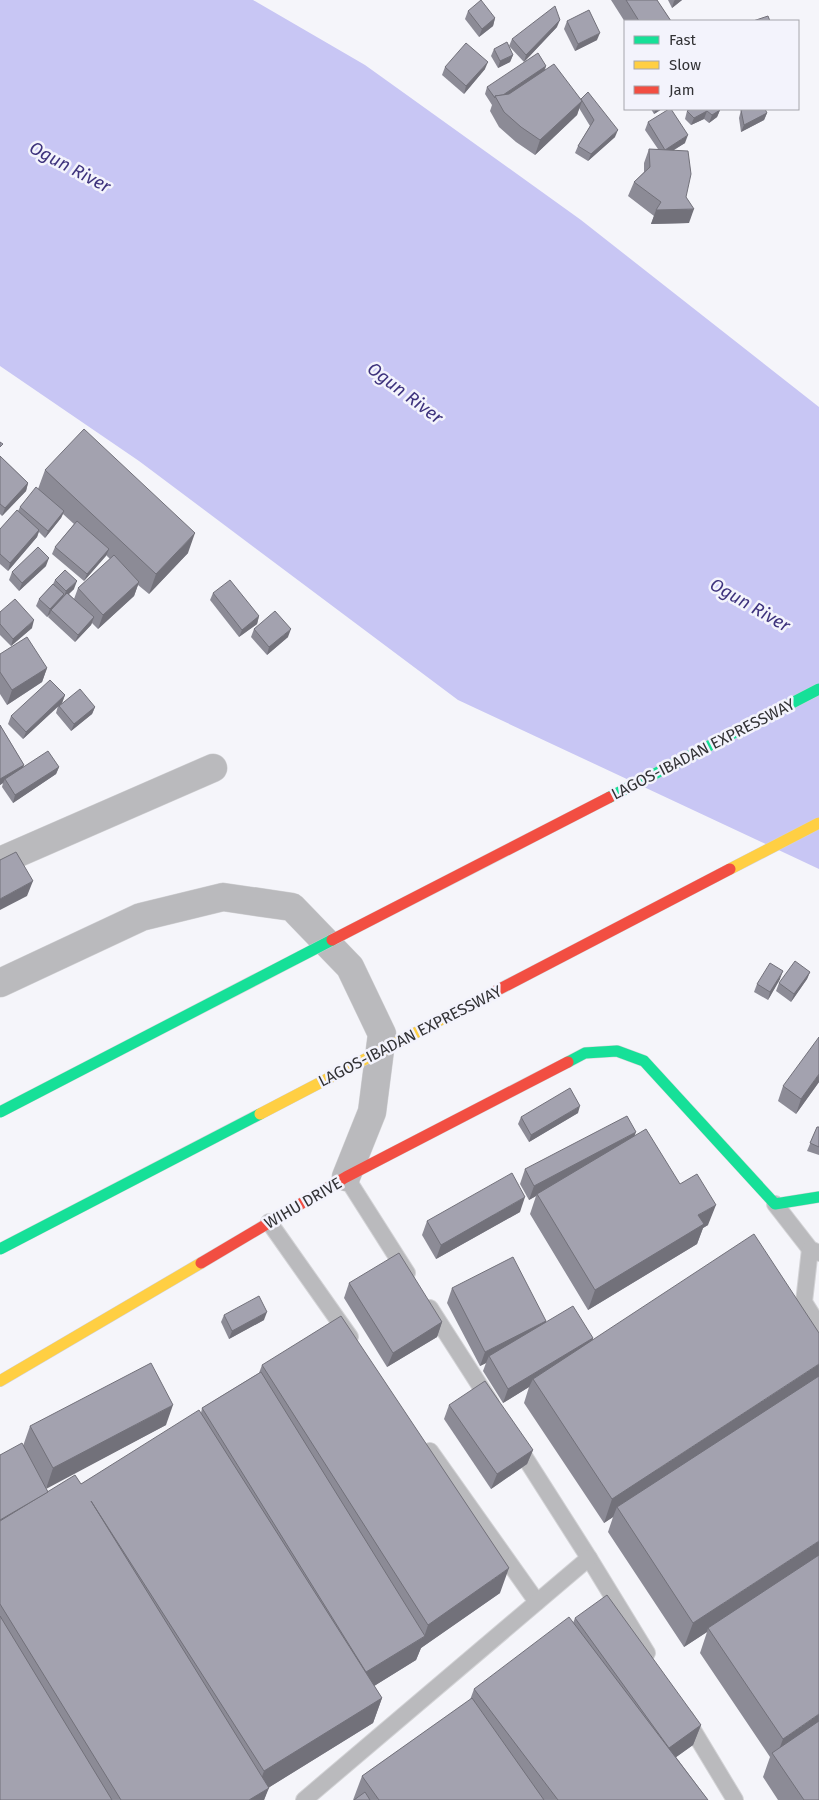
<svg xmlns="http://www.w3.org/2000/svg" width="819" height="1800" font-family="'Fira Sans',sans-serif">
  <rect width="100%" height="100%" fill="#f5f5fa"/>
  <polygon fill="#c8c6f4" points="0,0 253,0 365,65 581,220 819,407 819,869 458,700 139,461 0,366"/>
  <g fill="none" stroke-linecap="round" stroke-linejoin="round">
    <g stroke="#d3d3d6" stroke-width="18">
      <g id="lane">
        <polyline points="346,1177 407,1273"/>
        <polyline points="775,1204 810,1249 819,1253"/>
        <polyline points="269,1222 350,1337"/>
        <polyline points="810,1249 804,1302 819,1326"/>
        <polyline points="430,1308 491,1403"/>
        <polyline points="517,1445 589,1558 647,1653"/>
        <polyline points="430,1451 537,1602"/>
        <polyline points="685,1717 735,1800"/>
        <polyline points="304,1800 589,1558"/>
      </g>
    </g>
    <g stroke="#d3d3d6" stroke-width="29">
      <g id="street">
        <polyline points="0,861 213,768"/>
        <polyline points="0,983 141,917 223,897 292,907 350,967 382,1034 372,1112 346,1177"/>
      </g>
    </g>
    <g stroke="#d3d3d6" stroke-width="12">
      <polyline id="fast" points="568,1062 585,1053 617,1051 644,1061 775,1204 819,1197"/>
    </g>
    <g stroke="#d3d3d6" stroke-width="12">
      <polyline id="slow" points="0,1381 201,1263"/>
    </g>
    <g stroke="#d3d3d6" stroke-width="12">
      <polyline id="jam" points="201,1263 346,1177 568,1062"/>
    </g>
    <use href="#lane" stroke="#bababd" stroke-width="16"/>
    <use href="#street" stroke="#bababd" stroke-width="28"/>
    <use href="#fast" stroke="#16e098" stroke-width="11"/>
    <use href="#slow" stroke="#ffcf43" stroke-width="11"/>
    <use href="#jam" stroke="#f24e42" stroke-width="11"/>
    <g stroke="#d3d3d6" stroke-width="12" stroke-linecap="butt">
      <g id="fast-bridge">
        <polyline points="610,797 819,689"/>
        <polyline points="0,1112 332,940"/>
        <polyline points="0,1249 260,1114"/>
      </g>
    </g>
    <g stroke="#d3d3d6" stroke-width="12" stroke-linecap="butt">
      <g id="slow-bridge">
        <polyline points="730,869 819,823"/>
        <polyline points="260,1114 469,1005"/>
      </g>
    </g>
    <g stroke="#d3d3d6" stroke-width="12" stroke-linecap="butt">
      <g id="jam-bridge">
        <polyline points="332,940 610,797"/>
        <polyline points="469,1005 730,869"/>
      </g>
    </g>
    <use href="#fast-bridge" stroke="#16e098" stroke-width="11"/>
    <use href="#slow-bridge" stroke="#ffcf43" stroke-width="11"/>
    <use href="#jam-bridge" stroke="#f24e42" stroke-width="11"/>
  </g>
  <g fill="#8c8b96">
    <polygon points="611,0 657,0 671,21 625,22"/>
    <polygon points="668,0 682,0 672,8"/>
    <polygon points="468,11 495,18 493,26 479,37 465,19"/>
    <polygon points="567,21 597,40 575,51 564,29"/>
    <polygon points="557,27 524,62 509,46 512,39"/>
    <polygon points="494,49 513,55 510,62 498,68 491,56"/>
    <polygon points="546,66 545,70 581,99 615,137 588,161 575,153 578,146 590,126 579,108 577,115 535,155 516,142 499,127 490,111 492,105 485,94 487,87"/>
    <polygon points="445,67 485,69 464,94 442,75"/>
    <polygon points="651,109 662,109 654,114"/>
    <polygon points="720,110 717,117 709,123 704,119 691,125 685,119 687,111"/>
    <polygon points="741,110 767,113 764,120 741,132 739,118"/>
    <polygon points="648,122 685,143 674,150 686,197 689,223 651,224 654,216 628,196 634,182 644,172 644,163 649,149 658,149 645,130"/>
    <polygon points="0,456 28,483 26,491 2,516 0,514"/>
    <polygon points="45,470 188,553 149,594 138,585 134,596 98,629 92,623 91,625 75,642 48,617 50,614 47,617 36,606 39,599 53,584 55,580 74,589 69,594 74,599 78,588 110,559 106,555 84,581 52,554 55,547 74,524 63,514 61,518 45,538 39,532 37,537 8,571 0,564 0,529 18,511 20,507 38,489"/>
    <polygon points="46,566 19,591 9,580 12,572"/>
    <polygon points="213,593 259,616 257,624 239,637 210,600"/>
    <polygon points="0,612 32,628 11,646 0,635"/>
    <polygon points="254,629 288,637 267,655 251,637"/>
    <polygon points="0,654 47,668 42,682 7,705 0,694"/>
    <polygon points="65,695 62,703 95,707 92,714 71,731 56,713 58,706 23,739 8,724 11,716"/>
    <polygon points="0,725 24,765 23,767 59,767 56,774 13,803 2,787 3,783 0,785"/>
    <polygon points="810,972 807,979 791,1002 776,991 779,983"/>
    <polygon points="780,979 768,1000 754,992 757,984"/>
    <polygon points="819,1082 796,1114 778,1101 783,1086"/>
    <polygon points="578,1113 529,1142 518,1124 521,1117"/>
    <polygon points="817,1127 819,1127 819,1155 807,1151"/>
    <polygon points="635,1136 680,1184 708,1225 703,1228 697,1244 588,1310 530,1214 536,1196 529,1200 520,1184 525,1169"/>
    <polygon points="520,1212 436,1259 422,1235 427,1221"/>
    <polygon points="349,1283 442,1322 437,1337 387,1367 344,1298"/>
    <polygon points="452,1288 546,1321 546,1322 593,1338 593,1339 819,1800 778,1800 763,1777 770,1757 700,1653 707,1632 684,1647 608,1532 613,1517 604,1523 524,1403 529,1387 503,1403 483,1371 486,1363 480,1366 447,1303"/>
    <polygon points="224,1315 264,1320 229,1339 221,1322"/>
    <polygon points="262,1365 500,1593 421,1648 416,1660 374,1686 382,1698 373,1723 268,1788 264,1800 0,1800 0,1455 23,1446 30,1426 166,1425 46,1488 48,1492 81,1484 201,1413 202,1408 259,1373"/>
    <polygon points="449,1405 533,1450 527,1464 491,1489 444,1419"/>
    <polygon points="575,1618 701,1725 693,1745 676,1757 708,1800 353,1800 362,1776 470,1700 474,1689 573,1623"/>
  </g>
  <g fill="#72717a">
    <polygon points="675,0 682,0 672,8 674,1"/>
    <polygon points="495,18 493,26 479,37 482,29"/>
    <polygon points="560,20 557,27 524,62 526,55"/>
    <polygon points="600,33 597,40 575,51 578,44"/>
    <polygon points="513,55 510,62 498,68 500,61"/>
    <polygon points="488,62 485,69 464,94 466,86"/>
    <polygon points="546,66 543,73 499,103 497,99"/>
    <polygon points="582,101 577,115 535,155 540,140"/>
    <polygon points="656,109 662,109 654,114"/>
    <polygon points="720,110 717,117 709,123 712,115"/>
    <polygon points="707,111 704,119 691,125 694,118"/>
    <polygon points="767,113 764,120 741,132 744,125"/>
    <polygon points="618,130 615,137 588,161 591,154"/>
    <polygon points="688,135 685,143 662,157 665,150"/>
    <polygon points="694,209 689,223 651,224 656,210"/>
    <polygon points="28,483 26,491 2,516 5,508"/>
    <polygon points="64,511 61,518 45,538 48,531"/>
    <polygon points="39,530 37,537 8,571 10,563"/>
    <polygon points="195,533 188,553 149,594 156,574"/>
    <polygon points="109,549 106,556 84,581 87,574"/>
    <polygon points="49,558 46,566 19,591 22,583"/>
    <polygon points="77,581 74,589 63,599 66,591"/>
    <polygon points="139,582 134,596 98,629 103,615"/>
    <polygon points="64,594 61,602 51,610 50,614 47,617 50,609"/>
    <polygon points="259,616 257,624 239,637 242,630"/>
    <polygon points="94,617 91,625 75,642 78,635"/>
    <polygon points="34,620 32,628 11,646 13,639"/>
    <polygon points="291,629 288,637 267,655 269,647"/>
    <polygon points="47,668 42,682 7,705 12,690"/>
    <polygon points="65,695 62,703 23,739 26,732"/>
    <polygon points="95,707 92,714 71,731 74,724"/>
    <polygon points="24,765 21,773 5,779 3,783 0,785 0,779"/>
    <polygon points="59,767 56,774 13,803 15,795"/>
    <polygon points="33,881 27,896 0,910 0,899"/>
    <polygon points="783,971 780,979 768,1000 770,992"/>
    <polygon points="810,972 807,979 791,1002 794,994"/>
    <polygon points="819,1074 819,1082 796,1114 801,1099"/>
    <polygon points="580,1106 578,1113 529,1142 531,1135"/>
    <polygon points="636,1132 631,1146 537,1194 536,1196 529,1200 534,1186"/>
    <polygon points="525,1197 520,1212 436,1259 441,1245"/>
    <polygon points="716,1205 708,1225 703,1228 697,1244 588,1310 595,1290 698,1215"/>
    <polygon points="267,1312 264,1320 229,1339 232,1331"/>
    <polygon points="546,1321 541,1335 489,1356 486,1363 480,1366 485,1352"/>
    <polygon points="442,1322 437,1337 387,1367 393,1353"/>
    <polygon points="593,1338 588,1352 533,1379 529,1387 503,1403 508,1389"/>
    <polygon points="819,1364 819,1382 617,1507 613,1517 604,1523 612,1499"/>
    <polygon points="173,1405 166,1425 46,1489 53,1468"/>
    <polygon points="533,1450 527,1464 491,1489 497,1474"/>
    <polygon points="819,1541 819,1559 708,1628 707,1632 684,1647 693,1623"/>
    <polygon points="509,1568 500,1593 421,1648 416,1660 358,1696 366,1672 424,1637 428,1625"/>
    <polygon points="382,1698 373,1723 255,1796 264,1771"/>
    <polygon points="819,1714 819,1733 776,1758 783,1739"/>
    <polygon points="701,1725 693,1745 661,1768 668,1748"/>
    <polygon points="269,1788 264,1800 249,1800"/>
  </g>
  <g fill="#a3a2af" stroke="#72717a">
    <polygon points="481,0 495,18 482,29 468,11"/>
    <polygon points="626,0 657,0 671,21 639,21"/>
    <polygon points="555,6 560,20 526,55 512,39"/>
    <polygon points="589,10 600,33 578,44 567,21"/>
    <polygon points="768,16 770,21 753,21"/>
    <polygon points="507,42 513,55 500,61 494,49"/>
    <polygon points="466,43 488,62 466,86 445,67"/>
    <polygon points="538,53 546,66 503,95 495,96 495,98 487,87"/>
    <polygon points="554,64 582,101 540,140 521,127 504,112 495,96 509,94"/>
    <polygon points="588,92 618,130 591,154 578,146 594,120 581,99"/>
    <polygon points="669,109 671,109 688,135 665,150 648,122"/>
    <polygon points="691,109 719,109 720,110 712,115 707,111 694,118 687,111"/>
    <polygon points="745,109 765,109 767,113 744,125 741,110"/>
    <polygon points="649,149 688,151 691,174 686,197 694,209 656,210 661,202 634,182 650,167"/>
    <polygon points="84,429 195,533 156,574 45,470"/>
    <polygon points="0,442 3,444 0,447"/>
    <polygon points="0,456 28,483 5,508 0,504"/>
    <polygon points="36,487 64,511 48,531 20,507"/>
    <polygon points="17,510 39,530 10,563 0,554 0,529"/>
    <polygon points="77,521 109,549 87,574 55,547"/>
    <polygon points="38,547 49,558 22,583 12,572"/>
    <polygon points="114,555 139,582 103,615 78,588"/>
    <polygon points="65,570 77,581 66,591 55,580"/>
    <polygon points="230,580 259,616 242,630 213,593"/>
    <polygon points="53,584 64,594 50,609 39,599"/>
    <polygon points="67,593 94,617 78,635 51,610"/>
    <polygon points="15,599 34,620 13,639 0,624 0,612"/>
    <polygon points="275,611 291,629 269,647 254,629"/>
    <polygon points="27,637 47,668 12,690 0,672 0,654"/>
    <polygon points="50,680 65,695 26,732 11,716"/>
    <polygon points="80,689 95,707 74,724 59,706"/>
    <polygon points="0,725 24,765 0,779"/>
    <polygon points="48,751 59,767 15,795 5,779"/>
    <polygon points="16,852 33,881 0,899 0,860"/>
    <polygon points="795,961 810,972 794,994 779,983"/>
    <polygon points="770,963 783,971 770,992 757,984"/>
    <polygon points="819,1037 819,1074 801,1099 783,1086"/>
    <polygon points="570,1088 580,1106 531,1135 521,1117"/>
    <polygon points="627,1116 636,1132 534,1186 525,1169"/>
    <polygon points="817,1127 819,1127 819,1147 810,1143"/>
    <polygon points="646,1129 680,1184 697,1174 716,1205 698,1215 704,1224 595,1290 537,1194"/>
    <polygon points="512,1173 525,1197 441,1245 427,1221"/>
    <polygon points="754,1234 819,1333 819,1364 612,1499 533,1379"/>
    <polygon points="399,1253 442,1322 393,1353 349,1283"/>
    <polygon points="513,1257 546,1321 485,1352 452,1288"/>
    <polygon points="259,1296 267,1312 232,1331 224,1315"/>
    <polygon points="573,1306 593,1338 508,1389 489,1356"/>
    <polygon points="341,1316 509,1568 428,1625 262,1365"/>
    <polygon points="151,1363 173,1405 53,1468 30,1426"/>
    <polygon points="261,1372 425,1636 366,1672 202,1408"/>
    <polygon points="819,1376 819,1541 693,1623 617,1507"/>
    <polygon points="485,1381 533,1450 497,1474 449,1405"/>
    <polygon points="199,1410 382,1698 264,1771 91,1501 269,1788 249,1800 121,1800 0,1604 0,1521 75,1475 81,1484"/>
    <polygon points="22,1443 48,1492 0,1520 0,1455"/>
    <polygon points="819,1555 819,1714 783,1739 708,1628"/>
    <polygon points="607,1595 701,1725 669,1748 575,1618"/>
    <polygon points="0,1616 112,1800 0,1800"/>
    <polygon points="569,1617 708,1800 558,1800 474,1689"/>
    <polygon points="472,1698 544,1800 379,1800 362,1776"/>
    <polygon points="819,1721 819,1800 804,1800 772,1753"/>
    <polygon points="365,1792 370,1800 354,1800"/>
  </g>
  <g text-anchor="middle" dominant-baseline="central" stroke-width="5" stroke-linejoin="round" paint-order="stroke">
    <g font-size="16" fill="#323235" stroke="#f3f3fc">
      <text transform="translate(703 749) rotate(-27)">LAGOS-IBADAN EXPRESSWAY</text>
      <text transform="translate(410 1036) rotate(-27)">LAGOS-IBADAN EXPRESSWAY</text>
      <text transform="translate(303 1203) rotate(-30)">WIHU DRIVE</text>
    </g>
    <g font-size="18" font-style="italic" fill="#3e337d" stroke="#f3f3fc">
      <text transform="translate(70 167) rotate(28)">Ogun River</text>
      <text transform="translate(405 393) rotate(37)">Ogun River</text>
      <text transform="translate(750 605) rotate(30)">Ogun River</text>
    </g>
  </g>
  <rect x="624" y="20" width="175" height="90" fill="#f3f3fc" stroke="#a6a6ac"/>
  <rect x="634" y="36" width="25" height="8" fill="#16e098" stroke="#a6a6ac"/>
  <text x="669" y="45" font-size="15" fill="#323235">Fast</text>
  <rect x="634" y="61" width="25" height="8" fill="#ffcf43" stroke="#a6a6ac"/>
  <text x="669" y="70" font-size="15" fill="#323235">Slow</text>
  <rect x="634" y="86" width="25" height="8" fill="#f24e42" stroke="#a6a6ac"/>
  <text x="669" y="95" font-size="15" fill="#323235">Jam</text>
</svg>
